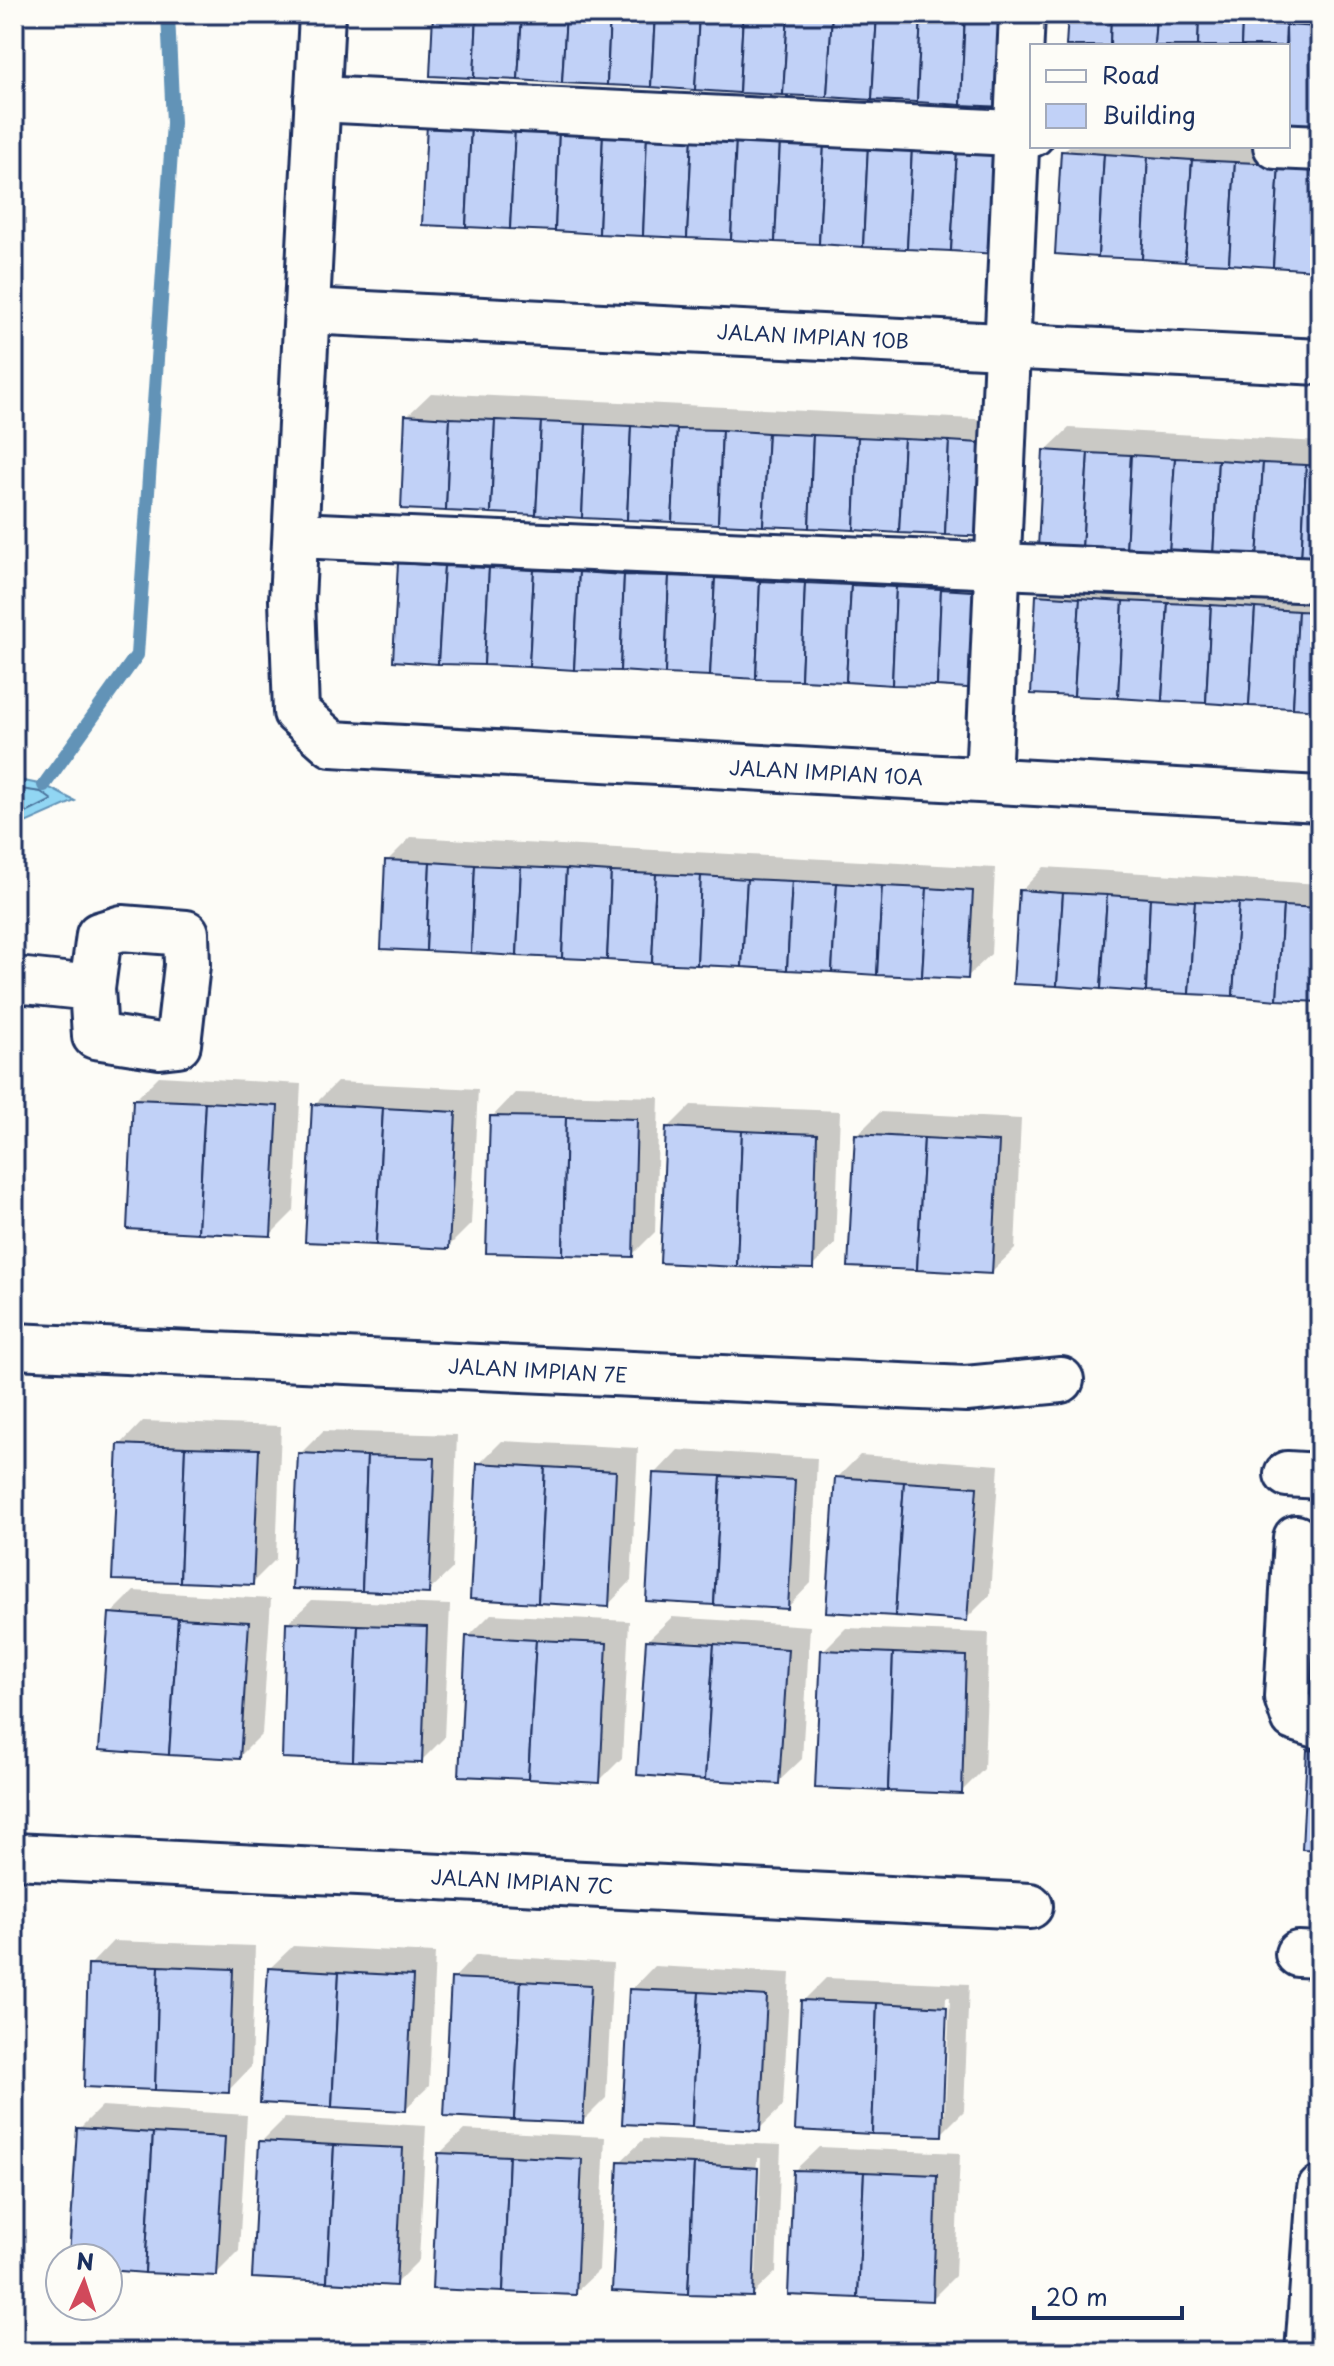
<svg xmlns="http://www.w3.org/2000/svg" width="1334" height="2366" font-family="'Playpen Sans',sans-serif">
  <rect width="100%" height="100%" fill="#fdfcf7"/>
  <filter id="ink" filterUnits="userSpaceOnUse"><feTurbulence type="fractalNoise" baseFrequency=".0125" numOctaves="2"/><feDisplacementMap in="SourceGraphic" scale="16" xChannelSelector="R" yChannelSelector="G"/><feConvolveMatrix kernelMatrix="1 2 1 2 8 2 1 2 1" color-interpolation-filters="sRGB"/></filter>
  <g filter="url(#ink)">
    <polygon fill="#91d6f3" stroke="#6293b7" stroke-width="2" points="14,779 44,785 75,801 14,828"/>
    <g fill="#0003" fill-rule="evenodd">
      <polygon points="1070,14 1320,14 1320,124 1288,46 1068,46"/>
      <polygon points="1320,143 1320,267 1057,252 1063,152 1069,146 1288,146"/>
      <polygon points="431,393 1017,421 1012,511 407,416"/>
      <polygon points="1069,428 1320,442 1320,562 1045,451"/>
      <polygon points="423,541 1009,569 1004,663 400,564"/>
      <polygon points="1061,573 1320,587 1320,707 1038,596"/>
      <polygon points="411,837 995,868 991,954 967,977 387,861"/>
      <polygon points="1044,867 1320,884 1320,1000 1021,891"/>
      <polygon points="159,1076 301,1084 294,1211 271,1234 135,1100"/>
      <polygon points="337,1082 478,1089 471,1224 448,1247 314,1105"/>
      <polygon points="515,1093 659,1097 655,1232 632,1255 492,1117"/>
      <polygon points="691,1105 840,1111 835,1244 812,1267 668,1128"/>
      <polygon points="880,1112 1021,1119 1015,1249 991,1272 857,1135"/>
      <polygon points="143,1421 281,1426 276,1559 252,1583 120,1445"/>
      <polygon points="323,1431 457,1435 452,1569 428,1592 300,1454"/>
      <polygon points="502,1441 638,1448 631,1581 608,1605 479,1464"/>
      <polygon points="678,1450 817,1458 811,1583 788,1607 655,1474"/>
      <polygon points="860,1455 999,1465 990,1595 967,1618 837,1478"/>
      <polygon points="134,1591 271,1599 262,1734 239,1757 111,1614"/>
      <polygon points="312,1600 450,1605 444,1738 421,1761 288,1623"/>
      <polygon points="491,1614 629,1621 622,1758 599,1781 468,1637"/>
      <polygon points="672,1617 810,1626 802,1759 778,1782 648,1640"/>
      <polygon points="846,1628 989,1633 984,1769 961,1792 823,1651"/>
      <polygon points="113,1941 255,1946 251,2067 228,2091 90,1965"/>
      <polygon points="293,1946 435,1953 429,2086 405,2109 269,1969"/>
      <polygon points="476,1955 613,1963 606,2098 583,2121 453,1979"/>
      <polygon points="654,1966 790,1973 783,2106 759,2129 631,1990"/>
      <path d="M826,1978L969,1984L964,2111L941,2134L803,2001ZM946,1997H950L945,2113H941Z"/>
      <polygon points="102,2106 247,2115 239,2251 216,2274 108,2268 108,2258 71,2258 79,2129"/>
      <polygon points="285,2118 426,2126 419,2260 395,2284 261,2142"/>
      <polygon points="464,2130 605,2137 599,2270 575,2293 440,2153"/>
      <path d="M644,2139L781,2145L776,2272L752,2295L620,2162ZM757,2158H761L756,2274H752Z"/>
      <polygon points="819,2147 960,2153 955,2276 932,2299 795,2170"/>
    </g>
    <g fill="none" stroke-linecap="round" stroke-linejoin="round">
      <polyline stroke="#4a729a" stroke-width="2" points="14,788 41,792 52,800 14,819"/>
      <polyline stroke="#6293b7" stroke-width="14" points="44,785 137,655 173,123 168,14"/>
    </g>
    <g fill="#c1d1f7" stroke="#1b2f5e" stroke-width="2">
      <polygon points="433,14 477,14 474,78 430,76"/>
      <polygon points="477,14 522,14 518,80 474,78"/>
      <polygon points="522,14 566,14 562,83 518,80"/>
      <polygon points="566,14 610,14 607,85 562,83"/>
      <polygon points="610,14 655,14 651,87 607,85"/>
      <polygon points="655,14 699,14 695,90 651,87"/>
      <polygon points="699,14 743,14 739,93 695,90"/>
      <polygon points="743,14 788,14 783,95 739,93"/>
      <polygon points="788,14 832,14 827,97 783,95"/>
      <polygon points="832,14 877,14 872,100 827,97"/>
      <polygon points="877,14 921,14 917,102 872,100"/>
      <polygon points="921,14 965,14 961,105 917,102"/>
      <polygon points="965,14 1010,14 1005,107 961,105"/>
      <polygon points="1068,14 1111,16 1110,46 1066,46"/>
      <polygon points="1111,16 1156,18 1154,46 1110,46"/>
      <polygon points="1156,18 1199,20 1198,46 1154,46"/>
      <polygon points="1199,20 1242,23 1241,46 1198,46"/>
      <polygon points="1242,23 1286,25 1285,46 1241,46"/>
      <polygon points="1286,25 1320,27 1320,126 1288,125"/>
      <polygon points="427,124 471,127 466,227 422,225"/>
      <polygon points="471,127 515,129 510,229 466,227"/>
      <polygon points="515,129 559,131 555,231 510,229"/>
      <polygon points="559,131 603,133 599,234 555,231"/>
      <polygon points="603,133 647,135 643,236 599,234"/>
      <polygon points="647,135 692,137 687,238 643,236"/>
      <polygon points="692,137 736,140 731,240 687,238"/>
      <polygon points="736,140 780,142 775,242 731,240"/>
      <polygon points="780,142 824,144 819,244 775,242"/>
      <polygon points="824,144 868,146 863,247 819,244"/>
      <polygon points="868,146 912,148 907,249 863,247"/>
      <polygon points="912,148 957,151 951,251 907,249"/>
      <polygon points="957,151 1001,153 996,254 951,251"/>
      <polygon points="1061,151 1104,154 1098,257 1055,254"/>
      <polygon points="1104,154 1148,157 1142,259 1098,257"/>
      <polygon points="1148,157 1192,160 1185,262 1142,259"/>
      <polygon points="1192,160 1235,162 1229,264 1185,262"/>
      <polygon points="1235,162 1279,164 1273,267 1229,264"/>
      <polygon points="1279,164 1320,167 1316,270 1273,267"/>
      <polygon points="1320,208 1320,270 1316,270"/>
      <polygon points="405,415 450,418 446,511 401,509"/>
      <polygon points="450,418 495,420 491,513 446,511"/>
      <polygon points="495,420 541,422 536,515 491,513"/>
      <polygon points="541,422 586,424 582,518 536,515"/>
      <polygon points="586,424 631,426 627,520 582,518"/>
      <polygon points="631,426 677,429 672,522 627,520"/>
      <polygon points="677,429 722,430 718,524 672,522"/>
      <polygon points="722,430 768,433 763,526 718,524"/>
      <polygon points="768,433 813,435 809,528 763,526"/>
      <polygon points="813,435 858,437 854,530 809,528"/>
      <polygon points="858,437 904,439 899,533 854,530"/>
      <polygon points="904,439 949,441 945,535 899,533"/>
      <polygon points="949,441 995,444 990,537 945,535"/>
      <polygon points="1043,450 1088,453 1082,550 1038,548"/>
      <polygon points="1088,453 1131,455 1126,553 1082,550"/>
      <polygon points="1131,455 1175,458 1169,556 1126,553"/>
      <polygon points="1175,458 1218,460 1213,558 1169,556"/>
      <polygon points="1218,460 1263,463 1257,560 1213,558"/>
      <polygon points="1263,463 1306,465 1301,563 1257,560"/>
      <polygon points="1306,465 1320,466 1320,564 1301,563"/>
      <polygon points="398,563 444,566 438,664 393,661"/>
      <polygon points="444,566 489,568 484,665 438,664"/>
      <polygon points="489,568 534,570 529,667 484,665"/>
      <polygon points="534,570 579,572 574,670 529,667"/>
      <polygon points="579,572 624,575 620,671 574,670"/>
      <polygon points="624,575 669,576 665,674 620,671"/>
      <polygon points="669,576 715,578 710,676 665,674"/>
      <polygon points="715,578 760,581 756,679 710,676"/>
      <polygon points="760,581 805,583 801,680 756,679"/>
      <polygon points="805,583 851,585 846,682 801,680"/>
      <polygon points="851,585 896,587 892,685 846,682"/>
      <polygon points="896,587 941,589 937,686 892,685"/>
      <polygon points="941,589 987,592 982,689 937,686"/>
      <polygon points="1036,595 1080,598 1074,696 1031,694"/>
      <polygon points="1080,598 1123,601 1118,698 1074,696"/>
      <polygon points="1123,601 1168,603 1162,701 1118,698"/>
      <polygon points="1168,603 1211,605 1206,703 1162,701"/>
      <polygon points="1211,605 1255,608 1249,706 1206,703"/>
      <polygon points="1255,608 1298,611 1293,708 1249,706"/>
      <polygon points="1298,611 1320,612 1320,710 1293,708"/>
      <polygon points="385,860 430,862 426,951 381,949"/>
      <polygon points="430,862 475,865 471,953 426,951"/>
      <polygon points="475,865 521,867 517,956 471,953"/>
      <polygon points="521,867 566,869 562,958 517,956"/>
      <polygon points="566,869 611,872 607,960 562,958"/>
      <polygon points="611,872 656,874 652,963 607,960"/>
      <polygon points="656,874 701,876 697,965 652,963"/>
      <polygon points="701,876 747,879 742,967 697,965"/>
      <polygon points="747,879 792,881 787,970 742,967"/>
      <polygon points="792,881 837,883 832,972 787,970"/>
      <polygon points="837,883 882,886 877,975 832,972"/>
      <polygon points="882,886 927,888 922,977 877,975"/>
      <polygon points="927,888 973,891 968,979 922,977"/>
      <polygon points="1019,890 1063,893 1057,986 1013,984"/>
      <polygon points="1063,893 1107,895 1101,989 1057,986"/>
      <polygon points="1107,895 1150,898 1146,992 1101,989"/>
      <polygon points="1150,898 1195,901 1189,994 1146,992"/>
      <polygon points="1195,901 1239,903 1233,996 1189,994"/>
      <polygon points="1239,903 1283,906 1277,1000 1233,996"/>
      <polygon points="1283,906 1320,908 1320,1002 1277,1000"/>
      <polygon points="133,1099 205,1102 198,1233 127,1229"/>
      <polygon points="205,1102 278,1106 271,1236 198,1233"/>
      <polygon points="312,1104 383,1108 376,1245 305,1242"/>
      <polygon points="383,1108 456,1112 449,1249 376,1245"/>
      <polygon points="490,1116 566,1117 563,1255 486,1253"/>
      <polygon points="566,1117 637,1119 633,1257 563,1255"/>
      <polygon points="666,1127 742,1131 737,1267 660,1263"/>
      <polygon points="742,1131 817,1134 813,1269 737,1267"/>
      <polygon points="855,1134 924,1138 917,1270 848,1267"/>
      <polygon points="924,1138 999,1142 992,1274 917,1270"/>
      <polygon points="118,1444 185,1447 180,1582 112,1580"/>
      <polygon points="185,1447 259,1449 253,1585 180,1582"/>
      <polygon points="298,1453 367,1456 362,1591 292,1589"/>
      <polygon points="367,1456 435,1458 429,1594 362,1591"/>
      <polygon points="477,1463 545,1467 538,1603 470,1599"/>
      <polygon points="545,1467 616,1471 609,1607 538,1603"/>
      <polygon points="653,1473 721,1476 714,1605 646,1601"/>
      <polygon points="721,1476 795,1480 788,1609 714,1605"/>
      <polygon points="835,1477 904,1482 895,1616 826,1612"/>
      <polygon points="904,1482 977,1487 967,1621 895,1616"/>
      <polygon points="109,1613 178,1618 169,1755 99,1750"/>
      <polygon points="178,1618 249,1622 240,1759 169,1755"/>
      <polygon points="286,1622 358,1625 353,1761 282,1758"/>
      <polygon points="358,1625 427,1627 422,1763 353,1761"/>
      <polygon points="466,1636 536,1640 528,1779 459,1776"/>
      <polygon points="536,1640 607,1643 600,1783 528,1779"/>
      <polygon points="646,1640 714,1644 705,1780 637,1775"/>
      <polygon points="714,1644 788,1649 779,1784 705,1780"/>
      <polygon points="821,1650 893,1653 888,1791 815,1788"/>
      <polygon points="893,1653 966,1656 962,1794 888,1791"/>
      <polygon points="1307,1750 1320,1751 1320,1850 1302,1849"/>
      <polygon points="88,1964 159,1966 155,2090 84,2087"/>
      <polygon points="159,1966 233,1969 229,2093 155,2090"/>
      <polygon points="268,1968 339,1972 332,2107 260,2103"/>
      <polygon points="339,1972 413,1976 406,2111 332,2107"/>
      <polygon points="451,1978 521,1981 514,2120 444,2116"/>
      <polygon points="521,1981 591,1985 583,2123 514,2120"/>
      <polygon points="629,1989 699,1992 692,2127 622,2124"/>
      <polygon points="699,1992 767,1996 760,2131 692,2127"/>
      <polygon points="801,2000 877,2003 872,2134 795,2130"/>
      <polygon points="877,2003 947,2007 942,2136 872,2134"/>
      <polygon points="77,2128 153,2133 145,2273 108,2270 108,2258 69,2258"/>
      <polygon points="153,2133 225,2137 217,2276 145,2273"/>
      <polygon points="259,2141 334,2145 327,2282 252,2278"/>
      <polygon points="334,2145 403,2148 396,2286 327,2282"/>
      <polygon points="438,2153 509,2156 503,2292 432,2289"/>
      <polygon points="509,2156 582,2159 576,2295 503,2292"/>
      <polygon points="618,2161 694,2164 688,2295 612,2291"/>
      <polygon points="694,2164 758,2168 753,2297 688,2295"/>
      <polygon points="793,2170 864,2172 858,2298 788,2295"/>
      <polygon points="864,2172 937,2175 933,2301 858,2298"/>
    </g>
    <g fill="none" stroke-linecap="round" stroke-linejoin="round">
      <g stroke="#1b2f5e" stroke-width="50">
        <g id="minor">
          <polyline points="322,14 292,600 296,712 332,744 1320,799"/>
          <polyline points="317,99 1032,134"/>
          <polyline points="1276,146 1320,148"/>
          <polyline points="307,311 1320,362"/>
          <polyline points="296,535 1320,580"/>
          <polyline points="988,780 1022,14"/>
          <polyline points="16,980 92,988 99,935 122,928 186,933 187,965 178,1044 160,1046 95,1036 92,988"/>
          <polyline points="14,1346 966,1389 1061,1380"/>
          <polyline points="1287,1474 1320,1476"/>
          <polyline points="1296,1538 1287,1697 1294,1718 1320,1726"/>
          <polyline points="14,1856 1030,1906"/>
          <polyline points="1298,1954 1320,1955"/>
          <polyline points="1308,2352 1320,2189"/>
        </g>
      </g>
      <use href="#minor" stroke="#fdfcf7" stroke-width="44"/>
    </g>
  </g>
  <g text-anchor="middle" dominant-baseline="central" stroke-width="8" stroke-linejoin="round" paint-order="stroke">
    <g font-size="20" fill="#1b2f5e" stroke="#fdfcf7">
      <text transform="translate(813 336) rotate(3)">JALAN IMPIAN 10B</text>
      <text transform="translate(826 772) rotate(3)">JALAN IMPIAN 10A</text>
      <text transform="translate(538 1370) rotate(3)">JALAN IMPIAN 7E</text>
      <text transform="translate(522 1881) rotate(3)">JALAN IMPIAN 7C</text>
    </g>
  </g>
  <rect width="1334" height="2366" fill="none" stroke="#fdfcf7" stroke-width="48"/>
  <rect x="24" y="24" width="1286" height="2318" fill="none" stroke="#1b2f5e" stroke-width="3" filter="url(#ink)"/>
  <rect x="1030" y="44" width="260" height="104" fill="#fdfcf7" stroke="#a3aaba" stroke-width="2"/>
  <rect x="1046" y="70" width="40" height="12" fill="#fdfcf7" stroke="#a3aaba" stroke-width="2"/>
  <text x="1102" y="84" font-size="24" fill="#1b2f5e">Road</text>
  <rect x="1046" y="104" width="40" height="24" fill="#c1d1f7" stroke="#a3aaba" stroke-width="2"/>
  <text x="1102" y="124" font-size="24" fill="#1b2f5e">Building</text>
  <g transform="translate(84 2282) rotate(3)"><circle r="38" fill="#fdfcf7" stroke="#a3aaba" stroke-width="2"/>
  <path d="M0-6L14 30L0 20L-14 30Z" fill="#d1495b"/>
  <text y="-12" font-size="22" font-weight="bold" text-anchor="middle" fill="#1b2f5e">N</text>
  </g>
  <path d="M1034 2306v12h148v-12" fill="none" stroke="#1b2f5e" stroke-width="4"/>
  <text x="1046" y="2306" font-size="24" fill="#1b2f5e" stroke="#fdfcf7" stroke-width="6" paint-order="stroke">20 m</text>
</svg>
